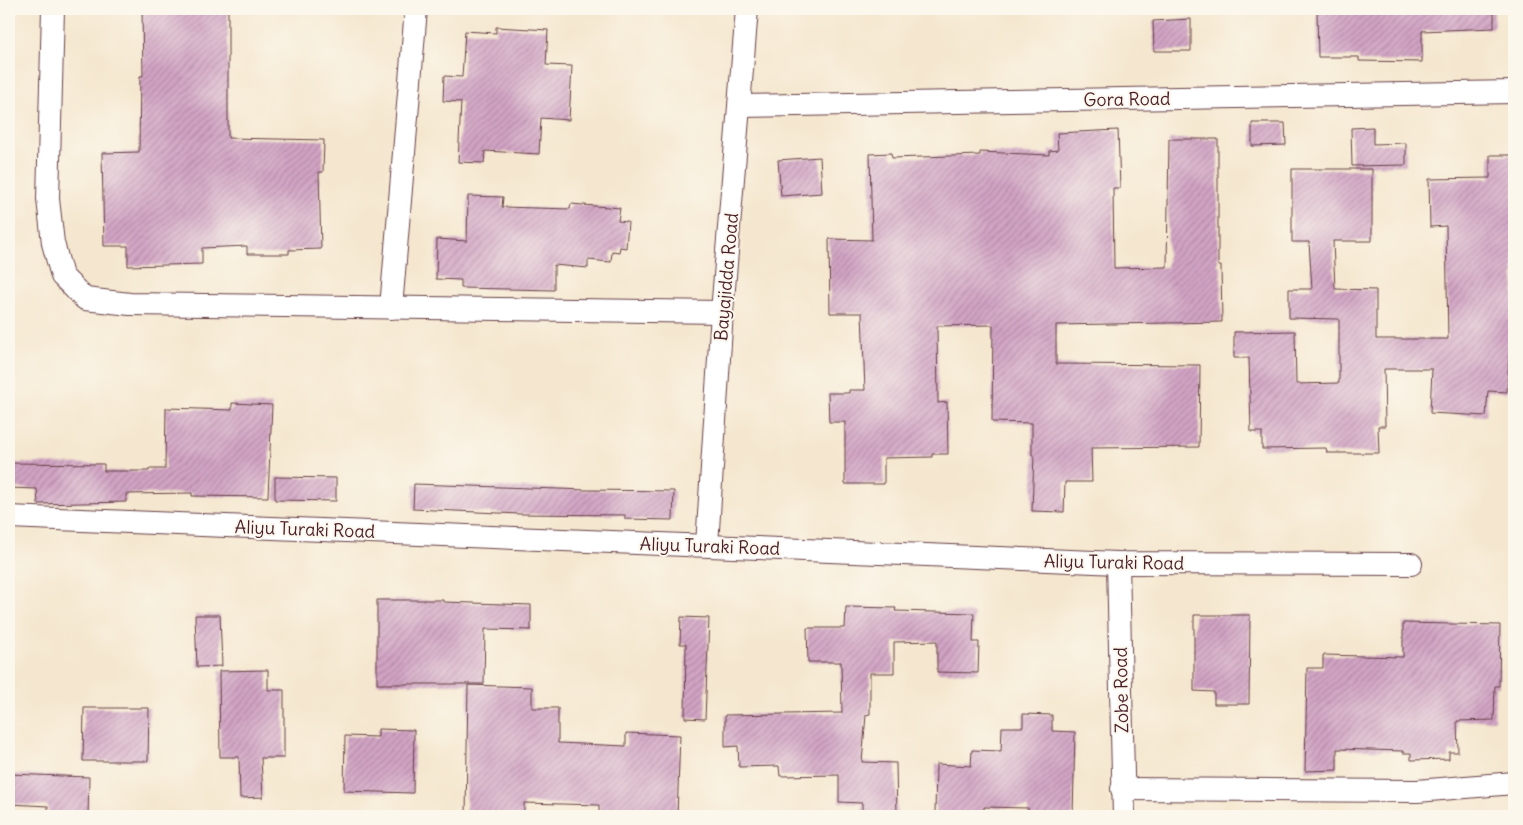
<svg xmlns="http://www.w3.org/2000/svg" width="1523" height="825" font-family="Delius,sans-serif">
  <defs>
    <pattern id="building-hatch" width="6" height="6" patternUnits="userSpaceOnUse" patternTransform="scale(1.25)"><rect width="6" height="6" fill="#d2a4c5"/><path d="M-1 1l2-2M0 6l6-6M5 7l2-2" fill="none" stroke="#ac85a0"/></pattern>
  </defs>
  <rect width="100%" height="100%" fill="#fbf7ec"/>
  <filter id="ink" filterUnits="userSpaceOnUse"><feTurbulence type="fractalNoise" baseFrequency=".02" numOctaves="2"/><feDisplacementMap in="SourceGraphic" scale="10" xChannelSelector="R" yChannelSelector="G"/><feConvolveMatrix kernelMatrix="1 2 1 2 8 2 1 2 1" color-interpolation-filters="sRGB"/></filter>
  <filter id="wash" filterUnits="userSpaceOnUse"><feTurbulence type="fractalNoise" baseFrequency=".0096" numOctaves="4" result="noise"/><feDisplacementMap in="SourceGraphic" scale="20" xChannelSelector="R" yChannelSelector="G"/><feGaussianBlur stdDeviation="1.12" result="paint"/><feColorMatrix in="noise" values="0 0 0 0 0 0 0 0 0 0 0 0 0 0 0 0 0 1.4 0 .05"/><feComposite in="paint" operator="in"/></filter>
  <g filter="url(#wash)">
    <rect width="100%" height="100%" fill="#f5e7cf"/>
    <g id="blocks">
      <g fill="url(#building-hatch)">
        <polygon points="142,9 228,9 228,138 324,140 323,172 319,172 321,249 289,250 289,254 247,254 247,246 202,248 202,264 128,266 128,246 104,246 102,153 139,152 140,76 143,76"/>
        <polygon points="1317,9 1494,9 1494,28 1422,31 1422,62 1359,61 1359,57 1318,57"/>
        <polygon points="1191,19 1191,51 1154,51 1153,21"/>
        <polygon points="496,27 548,30 546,65 572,66 569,120 541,118 539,154 485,151 484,163 458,162 461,102 443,101 444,76 462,77 465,31 496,33"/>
        <polygon points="1252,123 1285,123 1286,145 1252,146"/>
        <polygon points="1373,127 1373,144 1406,143 1406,165 1352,166 1351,128"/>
        <polygon points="1118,130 1120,188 1113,188 1114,268 1167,267 1169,139 1218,139 1218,266 1221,266 1222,322 1056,325 1056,364 1200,365 1199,447 1091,448 1092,482 1065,482 1064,512 1032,511 1034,455 1032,455 1032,423 992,422 993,325 937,326 938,403 947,402 948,454 932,454 932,457 884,458 884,484 845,484 845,422 829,422 828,393 849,393 849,390 865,390 862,313 830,313 829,239 872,240 870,154 891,153 892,158 980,155 980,152 1049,155 1049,151 1058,150 1057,133"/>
        <polygon points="1490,155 1514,155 1514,322 1511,323 1507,392 1488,391 1486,416 1430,413 1432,369 1384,369 1385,426 1378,426 1379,453 1327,453 1326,448 1262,449 1262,432 1251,432 1249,358 1234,358 1234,332 1295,331 1296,384 1339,383 1339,319 1289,318 1289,289 1312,289 1309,242 1292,242 1292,169 1372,169 1372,241 1333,241 1335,289 1376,290 1376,339 1448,339 1446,226 1430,227 1429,179 1490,178"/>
        <polygon points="820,157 822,193 781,196 778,160"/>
        <polygon points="468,196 503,197 502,207 570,209 571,204 620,208 618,221 628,222 626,248 620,247 619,252 612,251 611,262 588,260 588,268 554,265 554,290 461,288 461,280 436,279 437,239 467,241"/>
        <polygon points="232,403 272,405 268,497 192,496 192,493 126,494 126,502 38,504 37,489 9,488 9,463 104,464 104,471 149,471 149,469 165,469 166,408 232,410"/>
        <polygon points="275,477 336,478 336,501 275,500"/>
        <polygon points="414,484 587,490 674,491 673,520 625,519 625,515 520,514 413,509"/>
        <polygon points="377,600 443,600 443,602 531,605 531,630 485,629 484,684 377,684"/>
        <polygon points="846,607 896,608 895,611 974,613 973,642 979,642 978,673 937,672 937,641 894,642 894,673 870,673 870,714 866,715 862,762 896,763 897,816 862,816 862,803 839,802 839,775 780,776 779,766 739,767 738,746 725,747 725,715 842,713 841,662 808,662 807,628 845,628"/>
        <polygon points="195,615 220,615 222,666 197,667"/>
        <polygon points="1194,615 1250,615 1249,704 1214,704 1214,692 1194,691"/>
        <polygon points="681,617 709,618 705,719 685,718 686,644 680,644"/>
        <polygon points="1403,623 1500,625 1499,686 1495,686 1494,720 1457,721 1458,752 1449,752 1449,759 1411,760 1411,753 1403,753 1403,751 1337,749 1337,770 1305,771 1307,668 1323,668 1323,655 1403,657"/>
        <polygon points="268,670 268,690 284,690 284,758 261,758 263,797 240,798 239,757 220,757 219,671"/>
        <polygon points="468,685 532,687 532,708 558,708 558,743 626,746 626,733 680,735 677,816 599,816 599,805 524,803 524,816 466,816"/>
        <polygon points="84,708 149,708 148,761 83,761"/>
        <polygon points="1023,714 1052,715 1052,731 1075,732 1073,816 1028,816 1028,808 984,807 984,816 935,816 936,764 971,766 972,750 1001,751 1002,727 1023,727"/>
        <polygon points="378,729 414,730 413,793 344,791 345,736 378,737"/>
        <polygon points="9,774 89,777 88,816 48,816 48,806 9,804"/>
      </g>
    </g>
  </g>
  <g filter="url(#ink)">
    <use href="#blocks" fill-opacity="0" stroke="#643d44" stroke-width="1"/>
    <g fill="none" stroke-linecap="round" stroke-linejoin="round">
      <g stroke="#643d44" stroke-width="24">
        <g id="street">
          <polyline points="53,9 48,199 53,243 62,276 85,299 130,304 722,312"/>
          <polyline points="740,106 1514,92"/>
          <polyline points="391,308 416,9"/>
          <polyline points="9,517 1118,563 1411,564"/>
          <polyline points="707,545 722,312 747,9"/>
          <polyline points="1118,563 1124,816"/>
          <polyline points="1122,789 1417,791 1514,783"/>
        </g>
      </g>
      <use href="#street" stroke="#fff" stroke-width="22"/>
    </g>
  </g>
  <g text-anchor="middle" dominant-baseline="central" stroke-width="4" stroke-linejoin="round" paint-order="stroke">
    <g font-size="18" fill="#4a1f2b" stroke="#fbf7ec">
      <text transform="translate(1127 99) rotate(-1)">Gora Road</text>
      <text transform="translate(726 277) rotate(-85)">Bayajidda Road</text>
      <text transform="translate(305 529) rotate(2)">Aliyu Turaki Road</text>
      <text transform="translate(710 546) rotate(2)">Aliyu Turaki Road</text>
      <text transform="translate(1114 562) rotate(1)">Aliyu Turaki Road</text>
      <text transform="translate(1121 690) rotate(-91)">Zobe Road</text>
    </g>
  </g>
  <rect width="1523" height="825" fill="none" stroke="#fbf7ec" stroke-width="30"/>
</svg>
